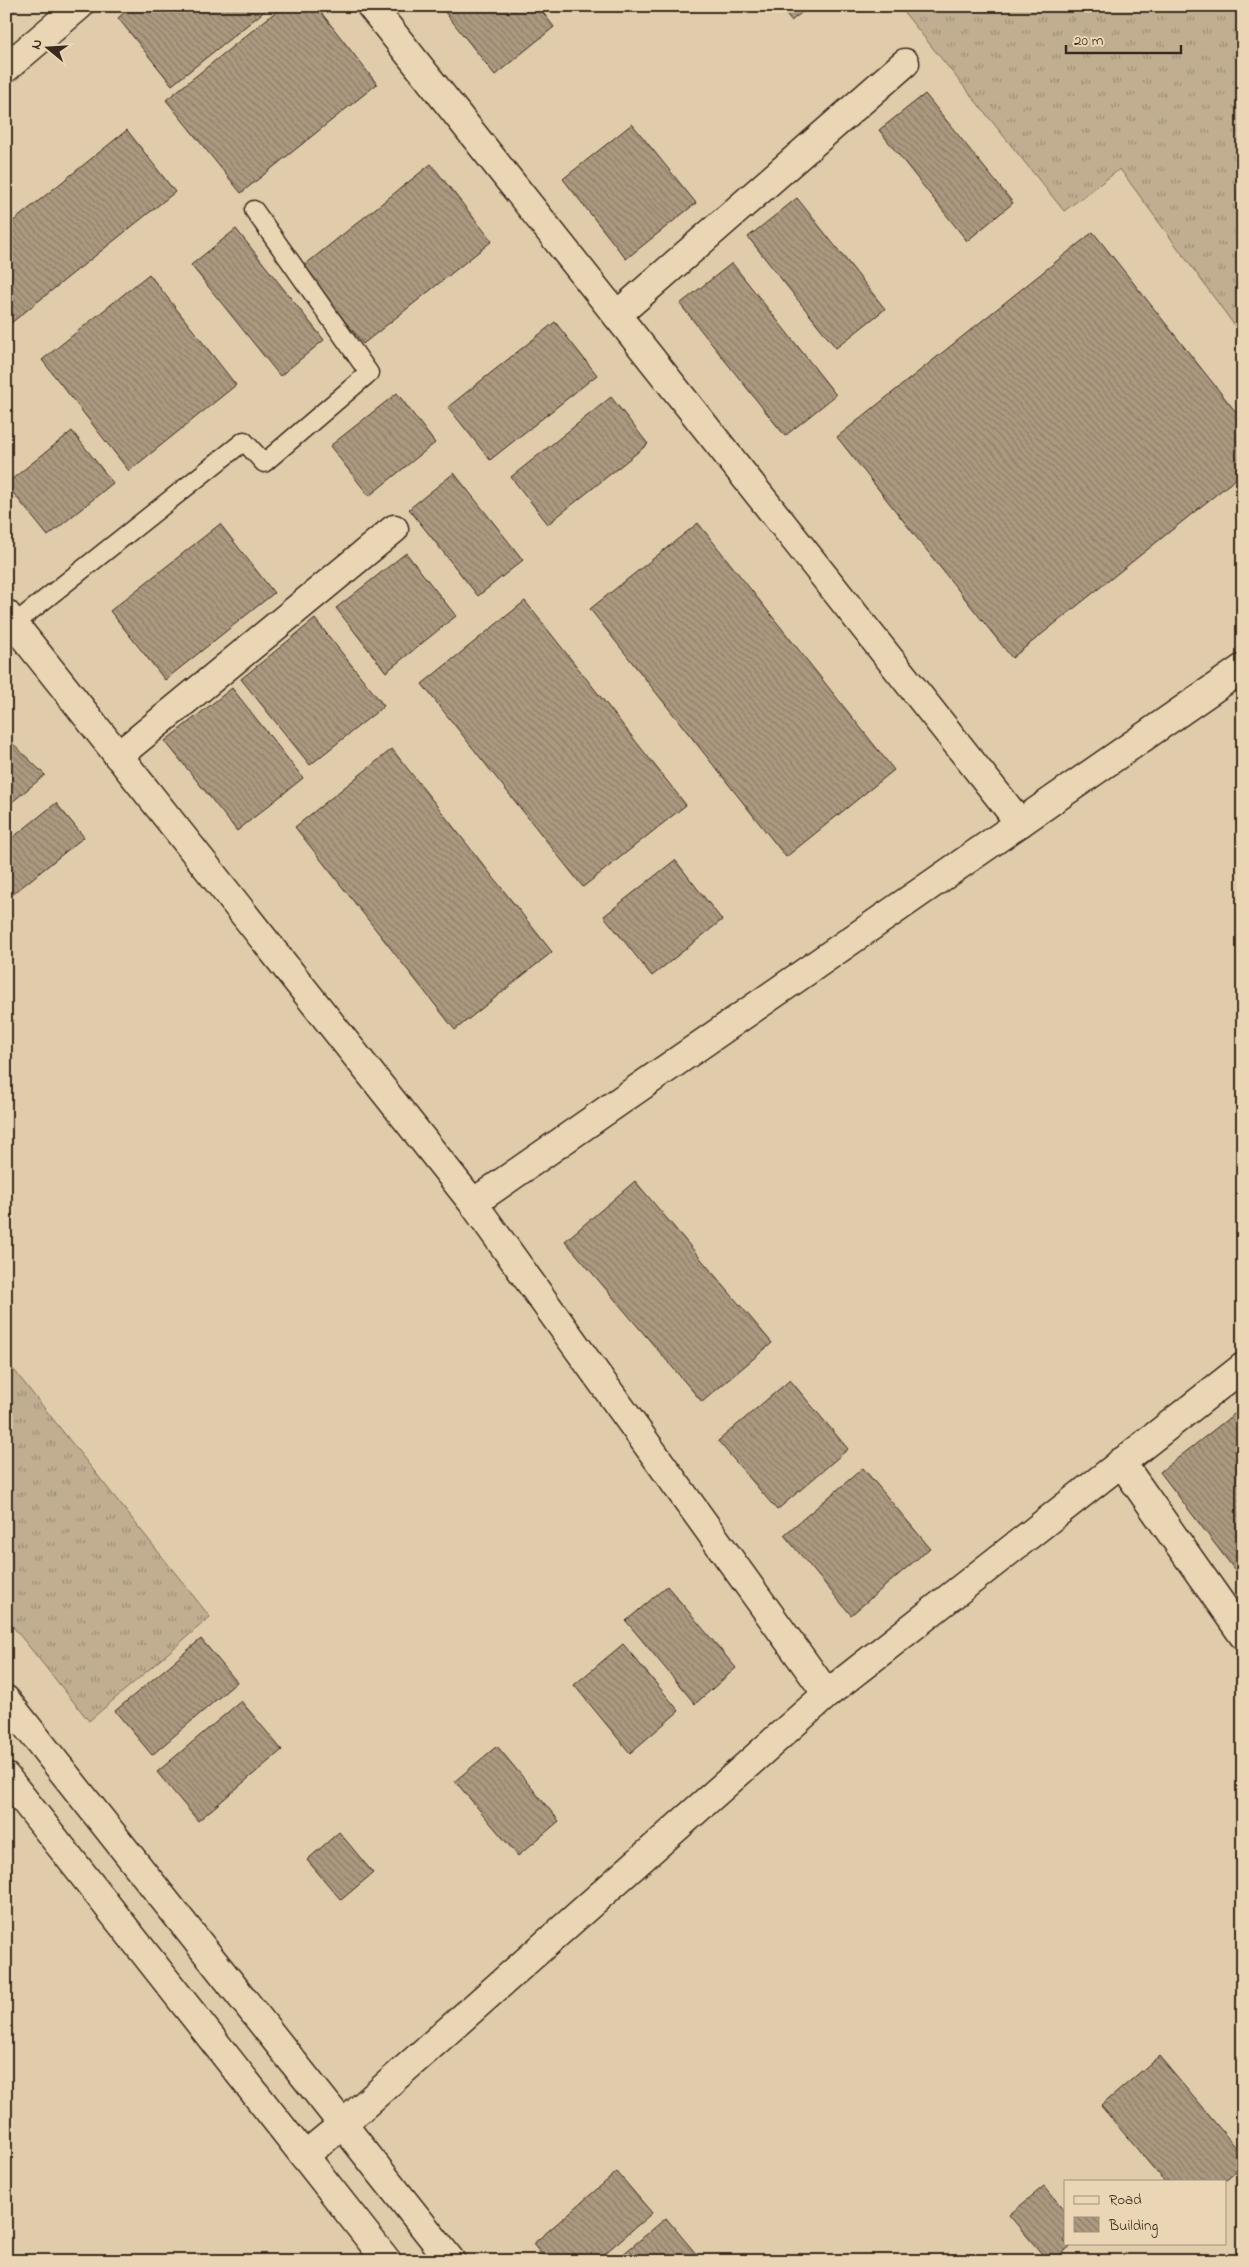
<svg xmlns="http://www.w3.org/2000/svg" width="1249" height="2267" font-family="'Indie Flower',sans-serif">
  <defs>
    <pattern id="grass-tufts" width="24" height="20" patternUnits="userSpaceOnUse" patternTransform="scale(1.25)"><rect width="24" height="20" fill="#c1ae91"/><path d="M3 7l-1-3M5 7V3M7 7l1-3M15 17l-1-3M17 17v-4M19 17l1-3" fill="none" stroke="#9e8e76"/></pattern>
    <pattern id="building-back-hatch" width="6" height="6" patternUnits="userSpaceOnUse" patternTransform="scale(1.25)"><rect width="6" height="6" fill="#ac9980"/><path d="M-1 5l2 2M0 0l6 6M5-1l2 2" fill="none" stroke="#8d7d68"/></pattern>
  </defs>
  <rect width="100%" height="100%" fill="#e0ccab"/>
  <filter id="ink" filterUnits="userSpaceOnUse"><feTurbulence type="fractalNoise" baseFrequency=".02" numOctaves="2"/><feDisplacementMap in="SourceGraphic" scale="10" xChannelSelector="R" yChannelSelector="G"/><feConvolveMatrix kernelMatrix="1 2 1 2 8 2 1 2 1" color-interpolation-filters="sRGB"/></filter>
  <g filter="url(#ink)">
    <g fill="url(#grass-tufts)" stroke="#7e6c58">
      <polygon points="899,6 1243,6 1243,337 1120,169 1064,211"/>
      <polygon points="6,1360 210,1617 89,1721 6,1618"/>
    </g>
    <g fill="url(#building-back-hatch)" stroke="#3b2a1e">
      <polygon points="6,6 20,6 6,18"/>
      <polygon points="132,6 271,6 172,85 118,18"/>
      <polygon points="283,6 316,6 377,84 241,193 166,100"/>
      <polygon points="440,6 538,6 554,27 495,75"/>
      <polygon points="780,6 810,6 791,21"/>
      <polygon points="925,94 1013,203 967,241 879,130"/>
      <polygon points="632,124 696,203 626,259 563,179"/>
      <polygon points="127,130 175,192 6,327 6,227"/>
      <polygon points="431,164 492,241 363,344 302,267"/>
      <polygon points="797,198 885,309 836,348 748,237"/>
      <polygon points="236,229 324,340 280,376 191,265"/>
      <polygon points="1093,232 1243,421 1243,473 1012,658 837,437"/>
      <polygon points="732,263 836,395 785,436 680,304"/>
      <polygon points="149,274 236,385 129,471 42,360"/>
      <polygon points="555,322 597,375 490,460 448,407"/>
      <polygon points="397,393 435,443 369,496 330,446"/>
      <polygon points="611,397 648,444 548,524 511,477"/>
      <polygon points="72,431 113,483 48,536 6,484"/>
      <polygon points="454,473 523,560 478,596 409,509"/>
      <polygon points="698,523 894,770 786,857 590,609"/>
      <polygon points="220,524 274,593 165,680 110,611"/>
      <polygon points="406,553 456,616 386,672 336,608"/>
      <polygon points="525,601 686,805 583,887 422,684"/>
      <polygon points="315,619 384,706 310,765 241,679"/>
      <polygon points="232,688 303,778 237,831 165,741"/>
      <polygon points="6,737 45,775 6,807"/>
      <polygon points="392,749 552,952 455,1030 295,827"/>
      <polygon points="56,803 84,837 8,898 6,896 6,843"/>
      <polygon points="675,860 722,920 652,976 604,916"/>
      <polygon points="635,1181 772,1343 702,1402 565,1241"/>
      <polygon points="790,1380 848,1449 777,1510 718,1441"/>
      <polygon points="1243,1407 1243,1577 1241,1578 1160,1472"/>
      <polygon points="863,1468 930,1548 851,1615 784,1535"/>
      <polygon points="667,1586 736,1668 695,1704 626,1621"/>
      <polygon points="201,1639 237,1682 152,1755 115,1711"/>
      <polygon points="623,1644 679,1711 630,1753 574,1685"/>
      <polygon points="241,1701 282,1750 198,1821 157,1772"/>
      <polygon points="497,1746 559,1821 518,1856 455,1781"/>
      <polygon points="339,1832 373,1873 341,1900 307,1860"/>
      <polygon points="1159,2056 1243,2156 1243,2165 1224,2181 1164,2181 1101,2106"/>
      <polygon points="617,2172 652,2213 596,2261 547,2261 533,2244"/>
      <polygon points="1044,2186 1065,2211 1065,2243 1074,2243 1053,2261 1048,2261 1009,2215"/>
      <polygon points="666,2218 702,2261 615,2261"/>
    </g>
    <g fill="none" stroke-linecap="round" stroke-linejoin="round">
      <g stroke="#3b2a1e" stroke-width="21">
        <polyline id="service" points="14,624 244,441 264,463 369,373 254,210"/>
      </g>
      <g stroke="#3b2a1e" stroke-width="31">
        <g id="minor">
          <polyline points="371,6 1020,823"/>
          <polyline points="6,68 79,6"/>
          <polyline points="617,315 905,63"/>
          <polyline points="6,614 473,1203 827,1694"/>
          <polyline points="118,756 394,529"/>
          <polyline points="473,1203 1243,668"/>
          <polyline points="1121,1462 1243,1635"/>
          <polyline points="304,2156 343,2124 827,1694 1243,1367"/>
        </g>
      </g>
      <g stroke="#3b2a1e" stroke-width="31">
        <g id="secondary">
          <polyline points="6,1700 451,2261"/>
          <polyline points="6,1777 387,2261"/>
        </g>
      </g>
      <use href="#service" stroke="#ead6b4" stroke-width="18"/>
      <use href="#minor" stroke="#ead6b4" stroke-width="28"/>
      <use href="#secondary" stroke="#ead6b4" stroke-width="28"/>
    </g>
  </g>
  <rect width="1249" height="2267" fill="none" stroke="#ead6b4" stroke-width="25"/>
  <rect x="12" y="12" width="1224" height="2242" fill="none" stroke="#3b2a1e" stroke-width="2" filter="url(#ink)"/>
  <rect x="1064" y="2180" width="162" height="65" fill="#ead6b4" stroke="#a49178"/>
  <rect x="1074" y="2196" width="25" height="8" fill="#ead6b4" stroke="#a49178"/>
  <text x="1109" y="2204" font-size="15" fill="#3b2a1e">Road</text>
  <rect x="1074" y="2217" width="25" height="15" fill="url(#building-back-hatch)" stroke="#a49178"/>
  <text x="1109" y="2230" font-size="15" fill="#3b2a1e">Building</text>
  <g transform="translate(48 48) rotate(288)" stroke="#ead6b4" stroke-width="4" paint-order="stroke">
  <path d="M0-4L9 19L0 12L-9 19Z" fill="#3b2a1e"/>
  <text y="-8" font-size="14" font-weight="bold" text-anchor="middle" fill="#3b2a1e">N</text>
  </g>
  <path d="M1066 45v8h115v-8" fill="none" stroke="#3b2a1e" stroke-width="2.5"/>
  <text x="1074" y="45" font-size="15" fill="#3b2a1e" stroke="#ead6b4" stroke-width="4" paint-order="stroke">20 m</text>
</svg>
